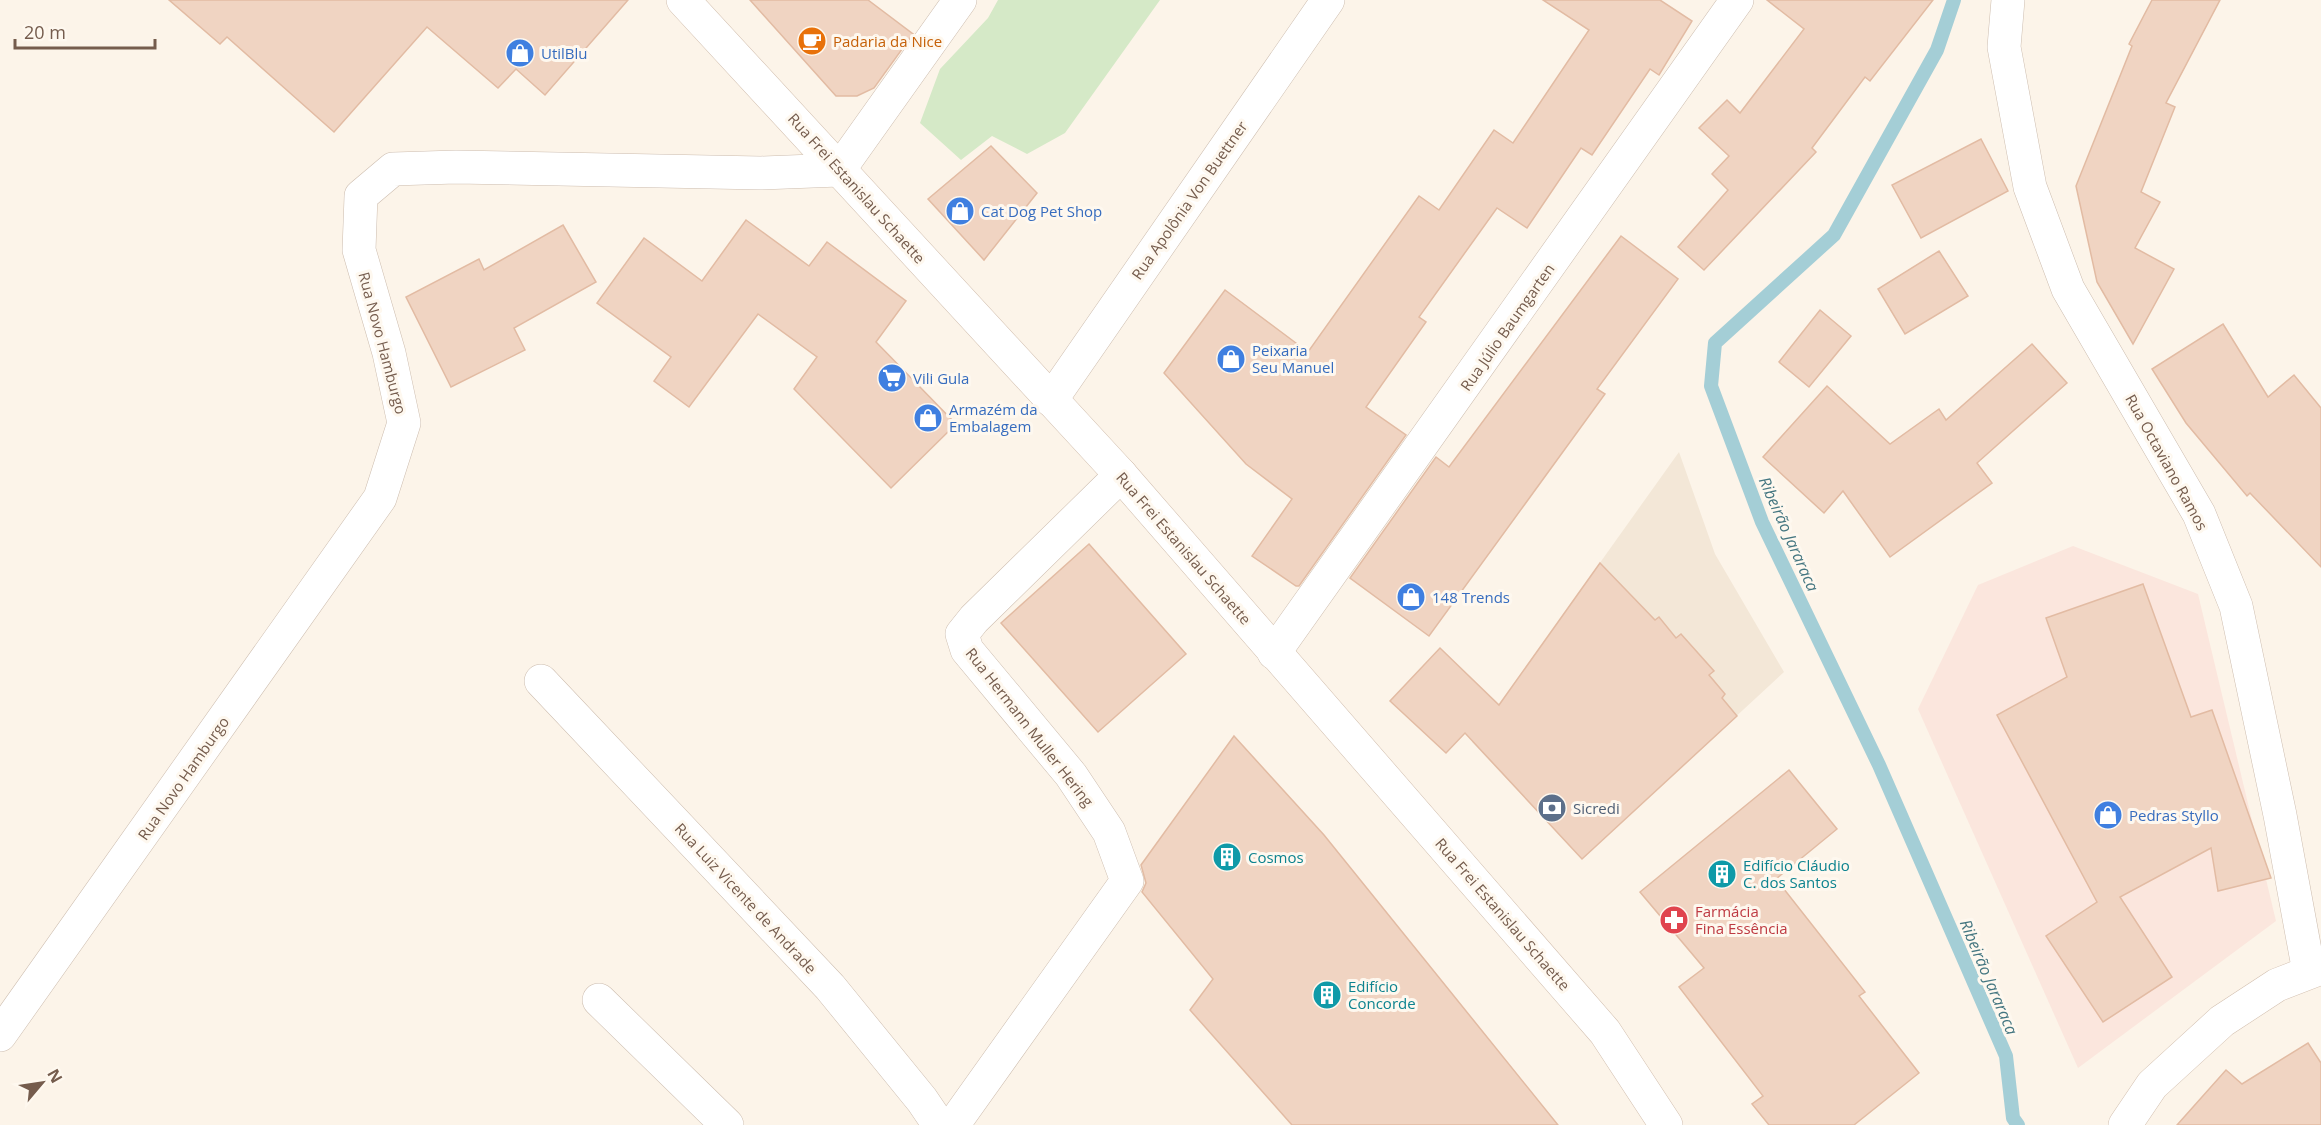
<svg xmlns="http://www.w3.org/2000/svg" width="2321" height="1125" font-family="'Open Sans',sans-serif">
  <rect width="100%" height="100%" fill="#fcf4e9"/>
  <polygon fill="#f3e7d7" points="1679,452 1715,554 1784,672 1582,859 1472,742"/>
  <polygon fill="#fbe6dd" points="2073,546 2198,594 2276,921 2078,1068 1918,709 1978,585"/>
  <polygon fill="#d5e9c7" points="998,0 1160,0 1065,133 1027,154 992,136 961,160 920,123 940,69 988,18"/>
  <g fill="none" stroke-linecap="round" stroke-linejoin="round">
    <polyline stroke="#a4ced6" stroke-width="14" points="1954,0 1937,50 1834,235 1715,343 1711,386 1762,522 1879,765 2006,1056 2013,1118 2018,1125"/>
  </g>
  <g fill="#f0d4c2" stroke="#e2bba3" stroke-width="1.5">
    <polygon points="169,0 628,0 545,95 516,69 498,88 427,27 334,132 227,37 220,44"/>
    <polygon points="750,0 868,0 913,34 874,88 857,96 836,96"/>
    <polygon points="1543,0 1660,0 1692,21 1659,75 1650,69 1592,155 1581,148 1527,228 1497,208 1419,317 1426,322 1366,407 1406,435 1299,586 1296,586 1252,556 1292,499 1246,464 1164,373 1225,290 1308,352 1419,196 1439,210 1494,130 1513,143 1589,30"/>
    <polygon points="1767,0 1933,0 1870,81 1865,77 1812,148 1816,152 1704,270 1678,247 1728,190 1712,174 1729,156 1699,128 1727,100 1740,113 1804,29"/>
    <polygon points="2152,0 2220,0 2166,103 2175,107 2141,192 2160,202 2135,248 2174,269 2133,344 2097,282 2076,186 2132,46 2129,44"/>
    <polygon points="1981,139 2008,191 1921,238 1892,185"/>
    <polygon points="991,146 1037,193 984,260 928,199"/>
    <polygon points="746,220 809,266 827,242 906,301 876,342 956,424 891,488 794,389 817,357 758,314 689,407 654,381 671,357 597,303 644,238 702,281"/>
    <polygon points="563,225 596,282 514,328 525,350 451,387 406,297 479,259 484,270"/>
    <polygon points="1621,236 1678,279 1597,389 1605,394 1429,636 1350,578 1436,457 1449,467"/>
    <polygon points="1939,251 1968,296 1905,334 1878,289"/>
    <polygon points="1820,310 1851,336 1809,387 1779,362"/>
    <polygon points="2223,324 2268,397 2294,375 2321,408 2321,567 2250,493 2247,496 2186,423 2152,369"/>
    <polygon points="2032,344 2067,383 1977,463 1992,483 1890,557 1843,491 1824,513 1763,457 1827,386 1890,444 1939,409 1946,420"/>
    <polygon points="1089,544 1186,654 1098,732 1001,623"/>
    <polygon points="1600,563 1655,620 1659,617 1676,638 1681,634 1714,671 1709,675 1725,694 1722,698 1737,716 1582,859 1465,733 1446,753 1390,701 1440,648 1499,705"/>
    <polygon points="2143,584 2191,717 2212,710 2271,878 2218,891 2211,848 2120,897 2172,977 2103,1022 2046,936 2097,902 1997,715 2067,677 2046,618"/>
    <polygon points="1234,736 1324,835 1558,1125 1292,1125 1190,1010 1213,979 1142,892 1146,883 1141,865"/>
    <polygon points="1789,770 1837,829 1776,879 1865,992 1859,996 1919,1073 1854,1125 1769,1125 1752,1104 1763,1096 1679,987 1704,968 1640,892"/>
    <polygon points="2308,1043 2321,1063 2321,1125 2177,1125 2226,1070 2242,1084"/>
  </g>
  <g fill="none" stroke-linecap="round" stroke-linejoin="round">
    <g stroke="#cdbdaf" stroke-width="34">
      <g id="minor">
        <polyline points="2008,0 2004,47 2030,187 2068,289 2199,514 2236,606 2280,815 2309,972"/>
        <polyline points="1051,400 1328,0"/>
        <polyline points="541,681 830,987 922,1100 939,1125"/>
        <polyline points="599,1000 727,1125"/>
        <polyline points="0,1035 380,498 404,423 389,353 359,250 361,196 393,169 456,167 761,173 839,170 960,0"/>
        <polyline points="953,1125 1127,881 1109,832 1071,775 967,650 962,634 974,619 1121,475"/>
      </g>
    </g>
    <g stroke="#cdbdaf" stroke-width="34">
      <polyline id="tertiary" points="1274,653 1737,0"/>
    </g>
    <g stroke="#d2bfaf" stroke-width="34">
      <g id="secondary">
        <polyline points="683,0 1121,475 1605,1032 1666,1125"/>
        <polyline points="2125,1125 2152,1085 2222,1021 2277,985 2321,968"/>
      </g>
    </g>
    <use href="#minor" stroke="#fff" stroke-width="33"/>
    <use href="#tertiary" stroke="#fff" stroke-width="33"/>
    <use href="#secondary" stroke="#fff" stroke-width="33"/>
  </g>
  <defs>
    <g id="cafe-disc" transform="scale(1.5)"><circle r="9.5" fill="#e8710a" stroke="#fef8ef"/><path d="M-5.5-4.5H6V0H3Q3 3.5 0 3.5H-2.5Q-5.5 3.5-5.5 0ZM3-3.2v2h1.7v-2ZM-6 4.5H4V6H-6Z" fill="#fff"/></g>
    <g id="shop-disc" transform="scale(1.5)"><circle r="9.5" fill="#3f7fe0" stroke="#fef8ef"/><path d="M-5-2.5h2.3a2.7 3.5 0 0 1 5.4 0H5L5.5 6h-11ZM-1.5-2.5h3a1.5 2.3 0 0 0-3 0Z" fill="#fff"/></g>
    <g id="supermarket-disc" transform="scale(1.5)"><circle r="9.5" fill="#3f7fe0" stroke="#fef8ef"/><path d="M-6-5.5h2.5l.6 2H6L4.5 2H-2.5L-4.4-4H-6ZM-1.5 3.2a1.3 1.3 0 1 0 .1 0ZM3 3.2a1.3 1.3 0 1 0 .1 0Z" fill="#fff"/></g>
    <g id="bank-disc" transform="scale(1.5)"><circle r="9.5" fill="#5c6f8a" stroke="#fef8ef"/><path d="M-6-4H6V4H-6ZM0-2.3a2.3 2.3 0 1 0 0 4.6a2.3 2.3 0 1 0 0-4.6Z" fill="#fff"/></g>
    <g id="building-disc" transform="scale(1.5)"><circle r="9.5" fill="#0f9aa8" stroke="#fef8ef"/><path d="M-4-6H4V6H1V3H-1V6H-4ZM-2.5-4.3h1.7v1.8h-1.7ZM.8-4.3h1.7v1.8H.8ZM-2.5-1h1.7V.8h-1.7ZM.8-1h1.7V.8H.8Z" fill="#fff"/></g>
    <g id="pharmacy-disc" transform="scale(1.5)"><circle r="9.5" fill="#e0444e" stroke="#fef8ef"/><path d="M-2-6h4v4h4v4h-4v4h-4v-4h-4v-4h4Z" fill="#fff"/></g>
  </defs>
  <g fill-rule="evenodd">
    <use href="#cafe-disc" x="812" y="41"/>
    <use href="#shop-disc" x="520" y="53"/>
    <use href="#shop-disc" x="960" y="211"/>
    <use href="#shop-disc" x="1231" y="359"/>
    <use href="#supermarket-disc" x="892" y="378"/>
    <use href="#shop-disc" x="928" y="418"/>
    <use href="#shop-disc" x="1411" y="597"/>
    <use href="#bank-disc" x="1552" y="808"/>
    <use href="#shop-disc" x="2108" y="815"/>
    <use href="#building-disc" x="1227" y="857"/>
    <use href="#building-disc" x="1722" y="874"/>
    <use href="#pharmacy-disc" x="1674" y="920"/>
    <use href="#building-disc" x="1327" y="995"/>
  </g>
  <g text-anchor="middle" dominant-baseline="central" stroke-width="6" stroke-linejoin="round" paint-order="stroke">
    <g font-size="15" fill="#c56008" stroke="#fef8ef" text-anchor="start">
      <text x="833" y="41">Padaria da Nice</text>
    </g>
    <g font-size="15" fill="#366cbe" stroke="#fef8ef" text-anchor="start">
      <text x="541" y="53">UtilBlu</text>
      <text x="981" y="211">Cat Dog Pet Shop</text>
      <text x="1252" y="350">Peixaria<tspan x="1252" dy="17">Seu Manuel</tspan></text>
      <text x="913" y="378">Vili Gula</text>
      <text x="949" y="409">Armazém da<tspan x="949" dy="17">Embalagem</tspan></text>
      <text x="1432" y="597">148 Trends</text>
      <text x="2129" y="815">Pedras Styllo</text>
    </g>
    <g font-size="15" fill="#755c4d" stroke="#fef8ef">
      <text transform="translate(857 188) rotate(48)">Rua Frei Estanislau Schaette</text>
      <text transform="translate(1189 200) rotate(-55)">Rua Apolônia Von Buettner</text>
      <text transform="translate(1507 327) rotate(-55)">Rua Júlio Baumgarten</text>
      <text transform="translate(383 343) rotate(75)">Rua Novo Hamburgo</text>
      <text transform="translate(2167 462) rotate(61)">Rua Octaviano Ramos</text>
      <text transform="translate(1184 548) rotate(49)">Rua Frei Estanislau Schaette</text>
      <text transform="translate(1030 727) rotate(52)">Rua Hermann Muller Hering</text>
      <text transform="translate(183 778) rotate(-55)">Rua Novo Hamburgo</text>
      <text transform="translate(746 898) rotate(47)">Rua Luiz Vicente de Andrade</text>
      <text transform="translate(1503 914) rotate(49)">Rua Frei Estanislau Schaette</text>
    </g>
    <g font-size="15" fill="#4e5e75" stroke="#fef8ef" text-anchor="start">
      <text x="1573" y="808">Sicredi</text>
    </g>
    <g font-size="15" fill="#0d838f" stroke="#fef8ef" text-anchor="start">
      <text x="1248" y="857">Cosmos</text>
      <text x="1743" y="865">Edifício Cláudio<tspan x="1743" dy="17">C. dos Santos</tspan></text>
      <text x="1348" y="986">Edifício<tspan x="1348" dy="17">Concorde</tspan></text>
    </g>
    <g font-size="15" fill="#be3a42" stroke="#fef8ef" text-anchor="start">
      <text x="1695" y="911">Farmácia<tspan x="1695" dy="17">Fina Essência</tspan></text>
    </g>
    <g font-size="16" font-style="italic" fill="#447680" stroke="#fef8ef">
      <text transform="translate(1789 534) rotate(66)">Ribeirão Jararaca</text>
      <text transform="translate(1989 977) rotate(67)">Ribeirão Jararaca</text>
    </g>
  </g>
  <g transform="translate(42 1083) rotate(61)" stroke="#fef8ef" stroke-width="4.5" paint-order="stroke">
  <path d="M0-4.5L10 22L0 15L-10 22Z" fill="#755c4d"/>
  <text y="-9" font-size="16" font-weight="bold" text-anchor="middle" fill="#755c4d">N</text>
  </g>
  <path d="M15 39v9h140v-9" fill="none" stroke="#755c4d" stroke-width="3"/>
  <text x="24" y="39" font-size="18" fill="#755c4d" stroke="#fef8ef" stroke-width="4.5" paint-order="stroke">20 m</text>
</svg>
